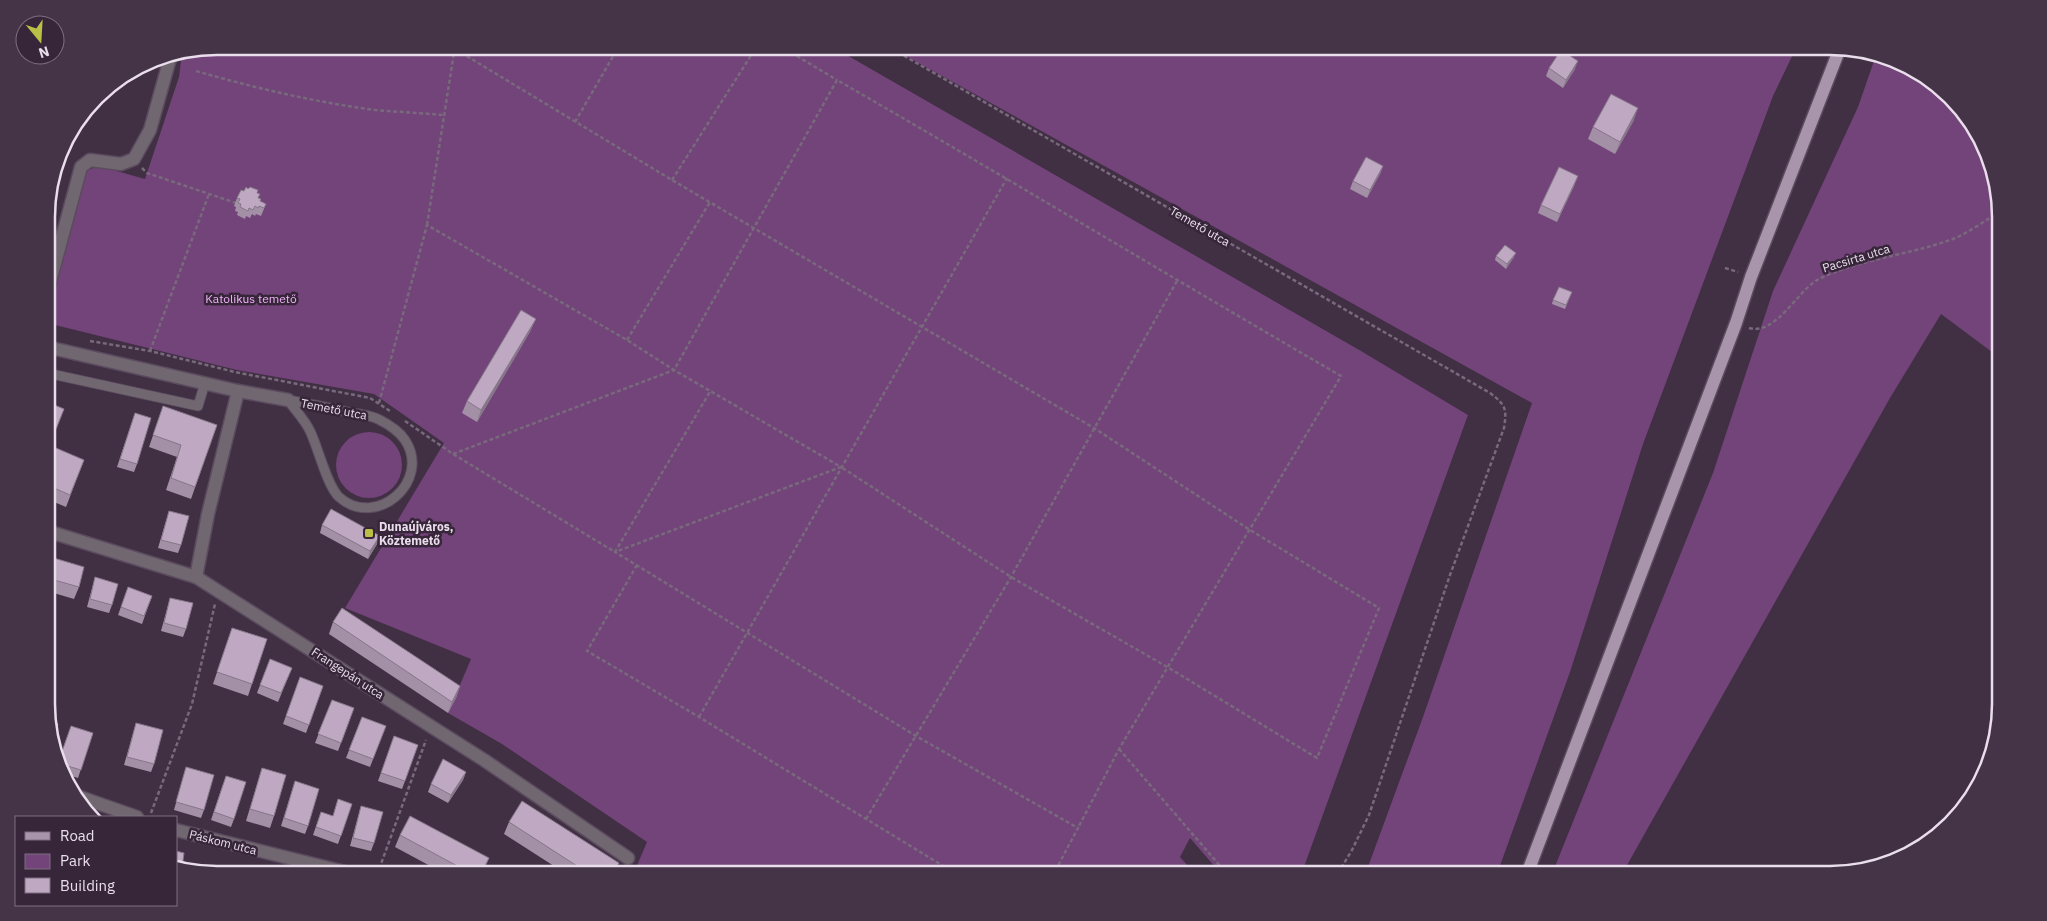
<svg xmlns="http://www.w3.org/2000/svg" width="2047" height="921" font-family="'IBM Plex Sans',sans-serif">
  <rect width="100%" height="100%" fill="#412f44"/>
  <g fill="#724479">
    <polygon points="217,46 831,46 1361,351 1468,415 1301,875 1222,875 1190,838 1180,857 1196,875 633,875 647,842 502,744 448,713 471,659 345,608 444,443 374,394 237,370 47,323 81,184 88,170 99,166 145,179 179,77 182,53"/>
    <polygon points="888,46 1797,46 1773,96 1643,444 1570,672 1497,874 1365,875 1423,717 1532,403"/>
    <polygon points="1876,55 1895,59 1966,113 1999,195 2000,358 1941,314 1890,398 1622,874 1552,874 1713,473 1773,291 1858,107"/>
    <circle cx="369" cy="465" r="33"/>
  </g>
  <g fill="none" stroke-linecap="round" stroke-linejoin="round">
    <g stroke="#5c4b5f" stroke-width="11">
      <g id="lane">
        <polyline points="47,373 198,406 205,383"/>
        <path d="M288,400C309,404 330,408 352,413C360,414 370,415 378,419C386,423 399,431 405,440C432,481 376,530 339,497C327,486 318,447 310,431C305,420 295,410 288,400Z"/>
      </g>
    </g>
    <g stroke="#5c4b5f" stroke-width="15">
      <g id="street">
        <polyline points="47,293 81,167 90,160 121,164 134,159 150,130 171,55"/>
        <polyline points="47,347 238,391 288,400"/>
        <polyline points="47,531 196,577 484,760 628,858"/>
        <polyline points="196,577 208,514 238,391"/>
        <polyline points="77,796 137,817"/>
        <polyline points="176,830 357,875"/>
      </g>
    </g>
    <g stroke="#5c4b5f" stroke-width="15">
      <polyline id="primary" points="1527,874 1736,323 1751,277 1840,48"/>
    </g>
    <g stroke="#79697c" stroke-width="2.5" stroke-dasharray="4 2.5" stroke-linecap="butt">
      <polyline points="450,46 672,180 1094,428 1250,530 1379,608 1317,758 1169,668 1011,577 841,467"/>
      <polyline points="780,46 837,80"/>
      <path d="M887,46L1490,393C1506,405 1507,409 1504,428L1450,575L1369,815L1352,850L1337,875"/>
      <path d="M196,71C255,88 314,102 375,110C398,112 421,113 443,115"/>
      <polyline points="575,122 619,46"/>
      <polyline points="142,168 147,173 236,203"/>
      <polyline points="672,180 757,46"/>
      <polyline points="1993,216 1999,203"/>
      <polyline points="427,225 455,46"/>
      <polyline points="1725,268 1738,272"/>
      <path d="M1749,328C1777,336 1799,287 1821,278C1862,259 1908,255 1950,240C1965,235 1980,224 1993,216L1999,222"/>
      <polyline points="627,340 710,202"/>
      <polyline points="90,341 150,351 235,372 370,398 390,411"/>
      <polyline points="150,351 209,194"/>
      <path d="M379,403L427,225L627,340L674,370L837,80C1006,177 1172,278 1341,376L1119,749L1078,828"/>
      <polyline points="405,421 453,454 615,552 711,390"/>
      <polyline points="453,454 674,370 841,467 615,552 916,736 1078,828 1053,875"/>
      <polyline points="637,565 587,651 699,717 958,875"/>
      <polyline points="699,717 1007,178"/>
      <polyline points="1119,749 1228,875"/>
      <polyline points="151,813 192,704 215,604"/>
      <polyline points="866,819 1011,577 1177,281"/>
      <polyline points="377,875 426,740"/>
    </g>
    <use href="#lane" stroke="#706771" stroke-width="9"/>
    <use href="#street" stroke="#706771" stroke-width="12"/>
    <use href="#primary" stroke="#a895ab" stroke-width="12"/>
  </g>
  <g fill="#a390a7">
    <polygon points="1549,68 1575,69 1563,88 1546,76"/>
    <polygon points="1634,120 1615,154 1588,139 1593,127"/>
    <polygon points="1383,166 1380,174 1367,198 1350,189 1353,181"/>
    <polygon points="1575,184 1557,222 1538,213 1541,205"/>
    <polygon points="244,191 257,193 260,201 266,204 261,216 256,214 255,216 252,214 250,218 246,216 245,219 237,215 238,212 235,211 236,207 234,206 237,198"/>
    <polygon points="1496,256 1514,257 1506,269 1495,260"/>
    <polygon points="1572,292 1565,309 1552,304 1553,300"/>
    <polygon points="531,330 477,422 462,413 467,401"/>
    <polygon points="47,402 64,409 47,453"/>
    <polygon points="163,406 217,425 191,499 166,490 177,457 149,447"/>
    <polygon points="135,413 137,464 134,472 117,467"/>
    <polygon points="84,460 66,507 47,499 47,469"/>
    <polygon points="169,511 181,545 178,553 158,548"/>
    <polygon points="322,525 377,544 368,559 320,533"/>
    <polygon points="47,556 79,587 74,599 47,591"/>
    <polygon points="95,577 112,605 109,613 87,607"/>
    <polygon points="128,587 152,596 142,624 118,615"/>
    <polygon points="170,598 186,629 183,637 161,631"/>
    <polygon points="333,622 460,686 456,698 448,713 329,634"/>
    <polygon points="232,628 267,639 248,696 213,684"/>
    <polygon points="270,659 292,668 278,702 257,693"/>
    <polygon points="300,677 323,686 306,733 283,724"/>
    <polygon points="332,700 354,708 338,751 315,743"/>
    <polygon points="362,717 386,726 370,767 346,758"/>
    <polygon points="136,723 154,764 151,772 124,765"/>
    <polygon points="93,733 78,778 68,775 60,757"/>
    <polygon points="394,736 405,781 402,789 378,781"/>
    <polygon points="186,767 204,810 201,818 174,810"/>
    <polygon points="262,768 274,816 270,828 246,821"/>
    <polygon points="466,772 463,780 448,803 428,792 431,784"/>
    <polygon points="295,781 308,826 305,834 281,826"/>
    <polygon points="223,784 234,819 231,827 211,820"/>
    <polygon points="352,804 338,844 313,835 321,812 332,816"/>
    <polygon points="361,806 374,843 371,851 350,846"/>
    <polygon points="509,822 615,875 568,875 504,834"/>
    <polygon points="400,835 489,858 482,875 447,875 395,847"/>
  </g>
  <g fill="#857688">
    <polygon points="1578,61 1575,69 1563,88 1566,80"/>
    <polygon points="1638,108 1634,120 1615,154 1620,142"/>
    <polygon points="1383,166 1380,174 1367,198 1370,190"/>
    <polygon points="1578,176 1575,184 1557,222 1560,214"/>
    <polygon points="1516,253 1514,257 1506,269 1507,264"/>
    <polygon points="536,319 531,330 477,422 481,410"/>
    <polygon points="380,536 377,544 368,559 370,551"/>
    <polygon points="460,686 456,698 448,713 452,702"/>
    <polygon points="466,772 463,780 448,803 451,795"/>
    <polygon points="489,858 484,870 482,875 480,875"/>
    <polygon points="619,863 615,875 611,875"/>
  </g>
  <g fill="#bea8c2" stroke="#857688">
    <polygon points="1561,50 1578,61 1566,80 1549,68"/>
    <polygon points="1611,94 1638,108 1620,142 1593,127"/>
    <polygon points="1366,157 1383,166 1370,190 1353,181"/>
    <polygon points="1559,167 1578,176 1560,214 1541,205"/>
    <polygon points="246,187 248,189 250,187 258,190 257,193 260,194 258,198 261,199 260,201 266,204 264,208 259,206 258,208 255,206 253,210 249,208 248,211 240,207 241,204 238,203 240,199 237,198 241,190 244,191"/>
    <polygon points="1505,245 1516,253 1507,264 1496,256"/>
    <polygon points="1559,287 1572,292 1566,305 1553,300"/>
    <polygon points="521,310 536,319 481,410 467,401"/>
    <polygon points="47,402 64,409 56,429 47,425"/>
    <polygon points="163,406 217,425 195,487 171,478 181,445 153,435"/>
    <polygon points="135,413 151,418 137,464 120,459"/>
    <polygon points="47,430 55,433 47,452"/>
    <polygon points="56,448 84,460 70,495 47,485 47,469"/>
    <polygon points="331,509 380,536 370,551 322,525"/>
    <polygon points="169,511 189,516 181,545 161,540"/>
    <polygon points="47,556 84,567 79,587 47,578"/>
    <polygon points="95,577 118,584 112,605 90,599"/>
    <polygon points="128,587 152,596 144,616 121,607"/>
    <polygon points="170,598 193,603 186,629 164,623"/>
    <polygon points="342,608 460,686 452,702 333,622"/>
    <polygon points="232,628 267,639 252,684 217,672"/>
    <polygon points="270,659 292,668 281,693 260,685"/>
    <polygon points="300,677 323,686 309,725 286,716"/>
    <polygon points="332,700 354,708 341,743 318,734"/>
    <polygon points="362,717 386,726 373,759 349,750"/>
    <polygon points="48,721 58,724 53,740 48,726"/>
    <polygon points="136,723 163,730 154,764 127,757"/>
    <polygon points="71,726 93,733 81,770 64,765 60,757"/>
    <polygon points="394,736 418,745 405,781 381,773"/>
    <polygon points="443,759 466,772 451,795 431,784"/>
    <polygon points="186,767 214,775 204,810 176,802"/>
    <polygon points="262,768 286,775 274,816 250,809"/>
    <polygon points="226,776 246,782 234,819 214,812"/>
    <polygon points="295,781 319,789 308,826 284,818"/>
    <polygon points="338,799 352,804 341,836 316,827 321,812 333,816"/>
    <polygon points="522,801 619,863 611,875 591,875 509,822"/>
    <polygon points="361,806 383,812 374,843 353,838"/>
    <polygon points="410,816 489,858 480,875 474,875 400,835"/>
    <polygon points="176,851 184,853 182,868 176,867"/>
    <polygon points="188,865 217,869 216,875 188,869"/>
    <polygon points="234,869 256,874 256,875 232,875"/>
    <polygon points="269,871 291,875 268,875"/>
  </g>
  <rect fill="#bac045" stroke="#37253a" stroke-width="2" x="364" y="528" width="10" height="10" rx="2.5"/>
  <g text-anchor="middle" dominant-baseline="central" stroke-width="5" stroke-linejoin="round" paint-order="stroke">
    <g font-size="12" fill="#eadeec" stroke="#37253a">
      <text transform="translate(1200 226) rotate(30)">Temető utca</text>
      <text transform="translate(1856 258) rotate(-17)">Pacsirta utca</text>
      <text transform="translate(334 409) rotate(11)">Temető utca</text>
      <text transform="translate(348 673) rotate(33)">Frangepán utca</text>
      <text transform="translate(223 842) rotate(14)">Páskom utca</text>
    </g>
    <g font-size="12" fill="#f1b4fa" stroke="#37253a">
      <text x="251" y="298">Katolikus temető</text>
    </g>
    <g font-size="12" font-weight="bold" fill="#eadeec" stroke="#37253a" text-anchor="start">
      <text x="379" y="526">Dunaújváros,<tspan x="379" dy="14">Köztemető</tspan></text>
    </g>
  </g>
  <path d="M0 0H2047V921H0ZM217 55H1830A162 162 0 0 1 1992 217V704A162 162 0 0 1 1830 866H217A162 162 0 0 1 55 704V217A162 162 0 0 1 217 55Z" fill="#453448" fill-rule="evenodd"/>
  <path fill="none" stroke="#eadeec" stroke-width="2.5" d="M217 55H1830A162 162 0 0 1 1992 217V704A162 162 0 0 1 1830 866H217A162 162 0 0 1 55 704V217A162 162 0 0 1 217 55Z"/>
  <rect x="15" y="816" width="162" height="90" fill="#37253a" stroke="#7f6f81"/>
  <rect x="25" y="832" width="25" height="8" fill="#a895ab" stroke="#7f6f81"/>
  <text x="60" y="841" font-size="15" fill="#eadeec">Road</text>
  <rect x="25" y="854" width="25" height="15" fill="#724479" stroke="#7f6f81"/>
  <text x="60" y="866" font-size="15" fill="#eadeec">Park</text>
  <rect x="25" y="878" width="25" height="15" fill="#bea8c2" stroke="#7f6f81"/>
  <text x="60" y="891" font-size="15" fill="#eadeec">Building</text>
  <g transform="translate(40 40) rotate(162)"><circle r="24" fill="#37253a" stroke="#7f6f81"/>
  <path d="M0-4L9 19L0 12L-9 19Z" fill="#bac045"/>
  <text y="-8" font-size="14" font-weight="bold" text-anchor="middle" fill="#eadeec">N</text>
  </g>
</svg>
